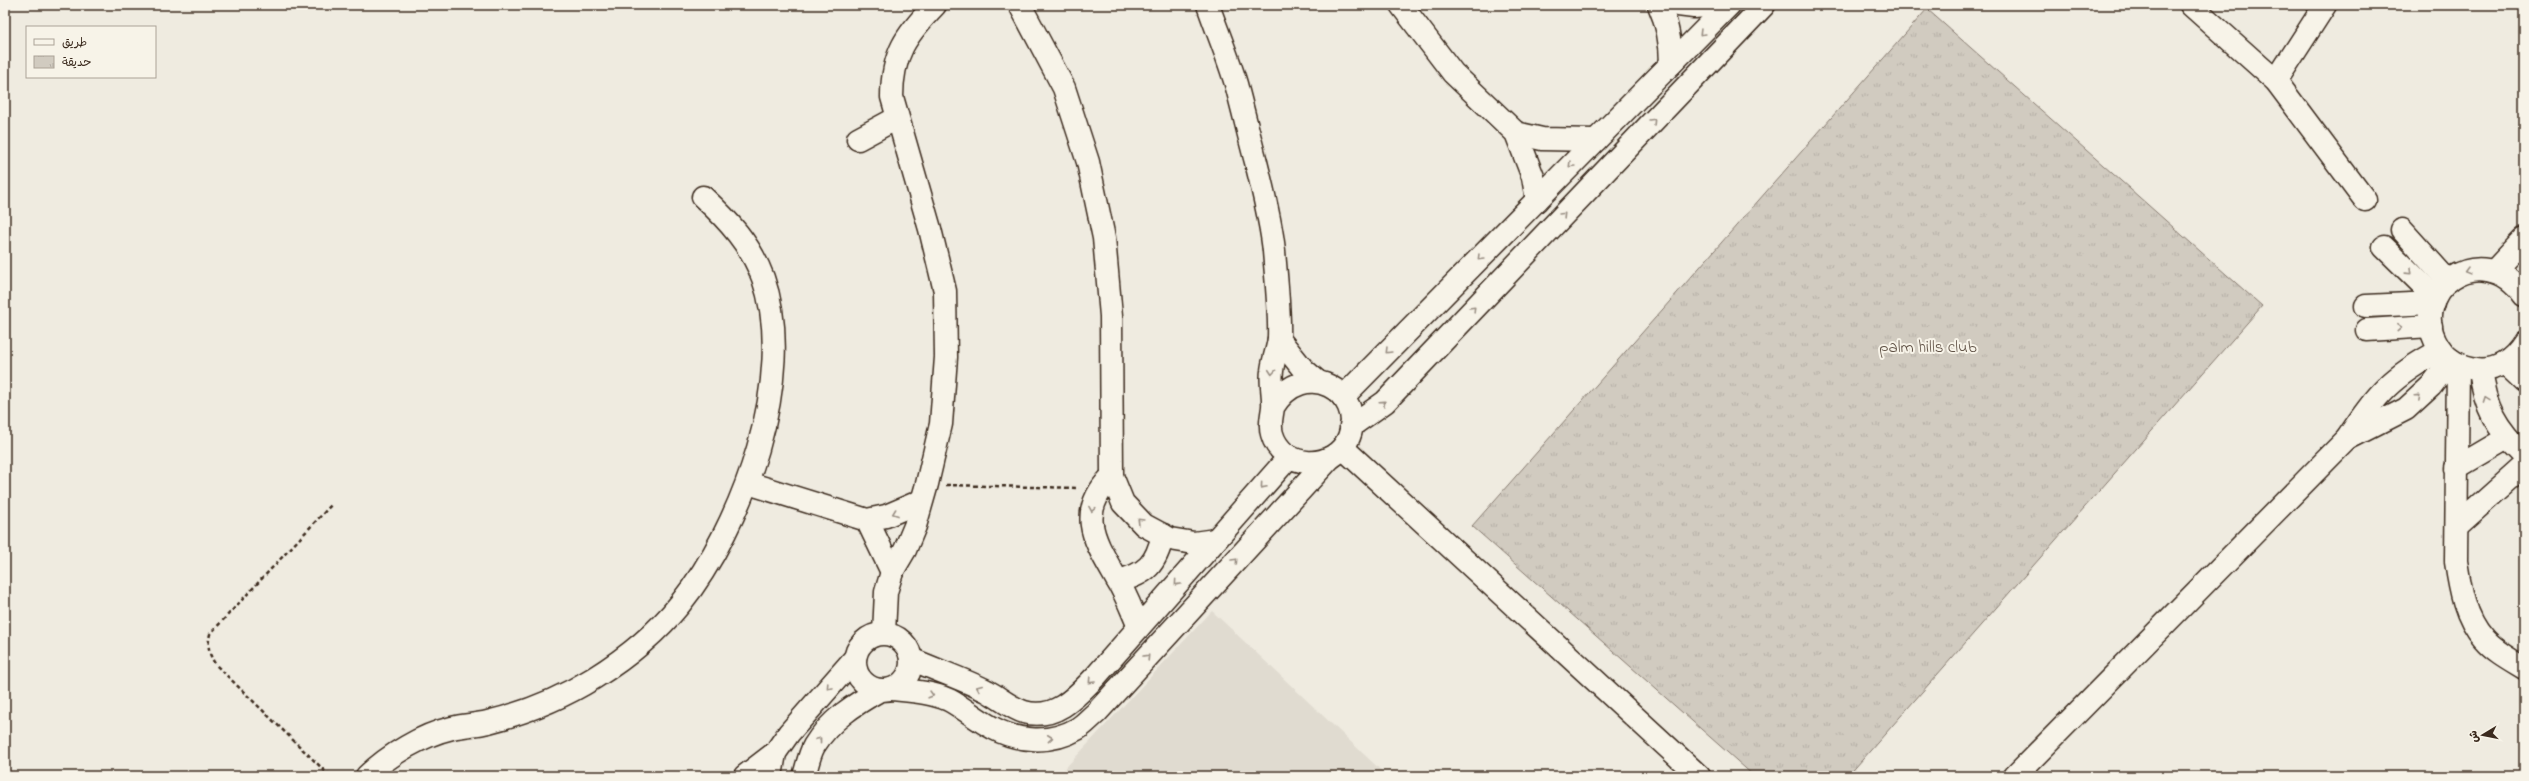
<svg xmlns="http://www.w3.org/2000/svg" width="2529" height="781" font-family="'Indie Flower','Playpen Sans Arabic',sans-serif">
  <defs>
    <pattern id="park-tufts" width="24" height="20" patternUnits="userSpaceOnUse"><rect width="24" height="20" fill="#d1cbc0"/><path d="M3 7l-1-3M5 7V3M7 7l1-3M15 17l-1-3M17 17v-4M19 17l1-3" fill="none" stroke="#b4aea5"/></pattern>
  </defs>
  <rect width="100%" height="100%" fill="#efebe0"/>
  <filter id="ink" filterUnits="userSpaceOnUse"><feTurbulence type="fractalNoise" baseFrequency=".025" numOctaves="2"/><feDisplacementMap in="SourceGraphic" scale="8" xChannelSelector="R" yChannelSelector="G"/><feConvolveMatrix kernelMatrix="1 2 1 2 8 2 1 2 1" color-interpolation-filters="sRGB"/></filter>
  <g filter="url(#ink)">
    <polygon fill="#e0dbd0" points="1212,611 1387,776 1058,776"/>
    <polygon fill="url(#park-tufts)" stroke="#867a6f" points="1927,9 2262,306 1848,776 1754,776 1472,526"/>
    <g fill="none" stroke-linecap="round" stroke-linejoin="round">
      <g stroke="#3b2a1e" stroke-width="25">
        <g id="minor">
          <polyline points="1020,5 1064,88 1088,162 1104,238 1111,316 1112,476 1123,503 1144,525 1170,539 1194,543 1215,540"/>
          <path d="M1208,5C1217,31 1228,57 1236,84C1243,110 1249,136 1256,162C1263,191 1271,221 1274,251C1276,277 1280,312 1279,338C1278,349 1273,360 1272,371C1270,383 1274,395 1273,407C1272,417 1269,424 1272,434C1282,470 1335,472 1349,437C1366,393 1305,355 1273,407"/>
          <polyline points="1401,5 1453,73 1516,133 1533,177 1537,200"/>
          <path d="M1659,5C1668,25 1671,42 1671,64"/>
          <polyline points="1678,5 1694,7 1717,5"/>
          <polyline points="2191,5 2276,81 2365,200"/>
          <polyline points="2276,81 2325,5"/>
          <polyline points="1516,133 1542,139 1596,140"/>
          <polyline points="858,139 897,118"/>
          <polyline points="2402,230 2448,281"/>
          <polyline points="2384,247 2435,297"/>
          <polyline points="2495,270 2524,239"/>
          <path d="M2524,295C2482,235 2403,292 2439,347C2447,360 2461,367 2476,369C2497,372 2514,359 2524,343"/>
          <polyline points="2366,306 2433,303"/>
          <polyline points="2367,330 2431,326"/>
          <polyline points="1279,339 1303,369 1317,381"/>
          <polyline points="2505,363 2524,381"/>
          <path d="M2458,364L2456,561C2460,588 2465,618 2484,639C2494,651 2511,660 2524,668"/>
          <path d="M2480,370C2485,408 2496,428 2524,455"/>
          <polyline points="1343,397 1729,5"/>
          <polyline points="1351,426 1385,402 1764,5"/>
          <polyline points="2347,439 2406,409 2431,386 2451,360"/>
          <polyline points="1343,448 1699,776"/>
          <polyline points="2456,468 2507,438"/>
          <path d="M1112,476C1075,514 1095,541 1117,580C1126,594 1132,611 1139,627"/>
          <polyline points="748,483 867,520 886,516 921,501"/>
          <polyline points="867,520 892,572"/>
          <polyline points="2457,526 2524,466"/>
          <path d="M1118,581C1147,574 1156,564 1163,535"/>
          <path d="M884,633L886,592L892,572L905,550L915,526L927,484L941,424L946,357L945,291L930,229L892,97C892,54 906,35 935,5"/>
          <circle cx="883" cy="662" r="28"/>
          <path d="M911,659C936,670 963,679 987,691C1000,698 1011,708 1024,712C1055,721 1077,696 1096,676L1289,457"/>
          <path d="M892,689C911,691 931,692 949,700C964,708 977,720 993,728C1019,742 1051,744 1077,729C1084,725 1090,718 1096,713L1330,458"/>
          <path d="M367,776C389,755 422,735 452,728C464,725 476,725 488,722C524,713 562,698 594,678C626,658 656,634 680,604C742,527 798,376 763,278C751,245 728,220 703,197"/>
          <polyline points="745,776 775,753"/>
          <polyline points="771,776 775,753 789,733 855,658"/>
          <path d="M804,776C807,767 809,755 814,746C830,720 855,704 880,690"/>
          <path d="M2015,776L2347,439C2376,394 2392,376 2441,350"/>
        </g>
      </g>
      <g stroke="#3b2a1e" stroke-width="2.5" stroke-dasharray="4 3" stroke-linecap="butt">
        <polyline points="946,485 1079,488"/>
        <path d="M330,776L216,665C209,655 207,647 210,634L332,504"/>
      </g>
      <use href="#minor" stroke="#f7f3e8" stroke-width="22"/>
    </g>
    <defs><path id="oneway-chevron" d="M-2-3.5L2.5 0L-2 3.5" fill="none" stroke-width="1.6" stroke-linecap="round" stroke-linejoin="round"/></defs>
    <g stroke="#998e83">
      <use href="#oneway-chevron" transform="translate(1702 33) rotate(135)"/>
      <use href="#oneway-chevron" transform="translate(1653 121) rotate(-46)"/>
      <use href="#oneway-chevron" transform="translate(1571 165) rotate(135)"/>
      <use href="#oneway-chevron" transform="translate(1563 215) rotate(-46)"/>
      <use href="#oneway-chevron" transform="translate(1480 258) rotate(135)"/>
      <use href="#oneway-chevron" transform="translate(2467 271) rotate(165)"/>
      <use href="#oneway-chevron" transform="translate(2409 272) rotate(44)"/>
      <use href="#oneway-chevron" transform="translate(1473 309) rotate(-46)"/>
      <use href="#oneway-chevron" transform="translate(2399 328) rotate(-3)"/>
      <use href="#oneway-chevron" transform="translate(1388 351) rotate(135)"/>
      <use href="#oneway-chevron" transform="translate(1272 372) rotate(95)"/>
      <use href="#oneway-chevron" transform="translate(2418 397) rotate(-42)"/>
      <use href="#oneway-chevron" transform="translate(2486 400) rotate(-110)"/>
      <use href="#oneway-chevron" transform="translate(1383 403) rotate(-42)"/>
      <use href="#oneway-chevron" transform="translate(1263 486) rotate(131)"/>
      <use href="#oneway-chevron" transform="translate(1092 509) rotate(99)"/>
      <use href="#oneway-chevron" transform="translate(895 513) rotate(160)"/>
      <use href="#oneway-chevron" transform="translate(1140 521) rotate(-135)"/>
      <use href="#oneway-chevron" transform="translate(1235 561) rotate(-47)"/>
      <use href="#oneway-chevron" transform="translate(1177 583) rotate(131)"/>
      <use href="#oneway-chevron" transform="translate(1147 657) rotate(-47)"/>
      <use href="#oneway-chevron" transform="translate(1091 681) rotate(133)"/>
      <use href="#oneway-chevron" transform="translate(829 687) rotate(133)"/>
      <use href="#oneway-chevron" transform="translate(979 688) rotate(-157)"/>
      <use href="#oneway-chevron" transform="translate(931 695) rotate(16)"/>
      <use href="#oneway-chevron" transform="translate(1050 738) rotate(-6)"/>
      <use href="#oneway-chevron" transform="translate(819 740) rotate(-52)"/>
    </g>
  </g>
  <g text-anchor="middle" dominant-baseline="central" stroke-width="4" stroke-linejoin="round" paint-order="stroke">
    <g font-size="17" fill="#605246" stroke="#f7f3e8">
      <text x="1928" y="347">palm hills club</text>
    </g>
  </g>
  <rect width="2529" height="781" fill="none" stroke="#f7f3e8" stroke-width="20"/>
  <rect x="10" y="10" width="2509" height="761" fill="none" stroke="#3b2a1e" stroke-width="1.5" filter="url(#ink)"/>
  <rect x="26" y="26" width="130" height="52" fill="#f7f3e8" stroke="#aca397"/>
  <rect x="34" y="39" width="20" height="6" fill="#f7f3e8" stroke="#aca397"/>
  <text x="62" y="46" font-size="12" fill="#3b2a1e">طريق</text>
  <rect x="34" y="56" width="20" height="12" fill="url(#park-tufts)" stroke="#aca397"/>
  <text x="62" y="66" font-size="12" fill="#3b2a1e">حديقة</text>
  <g transform="translate(2483 735) rotate(260)" stroke="#f7f3e8" stroke-width="3" paint-order="stroke">
  <path d="M0-3L7 15L0 10L-7 15Z" fill="#3b2a1e"/>
  <text y="-6" font-size="11" font-weight="bold" text-anchor="middle" fill="#3b2a1e">ش</text>
  </g>
</svg>
